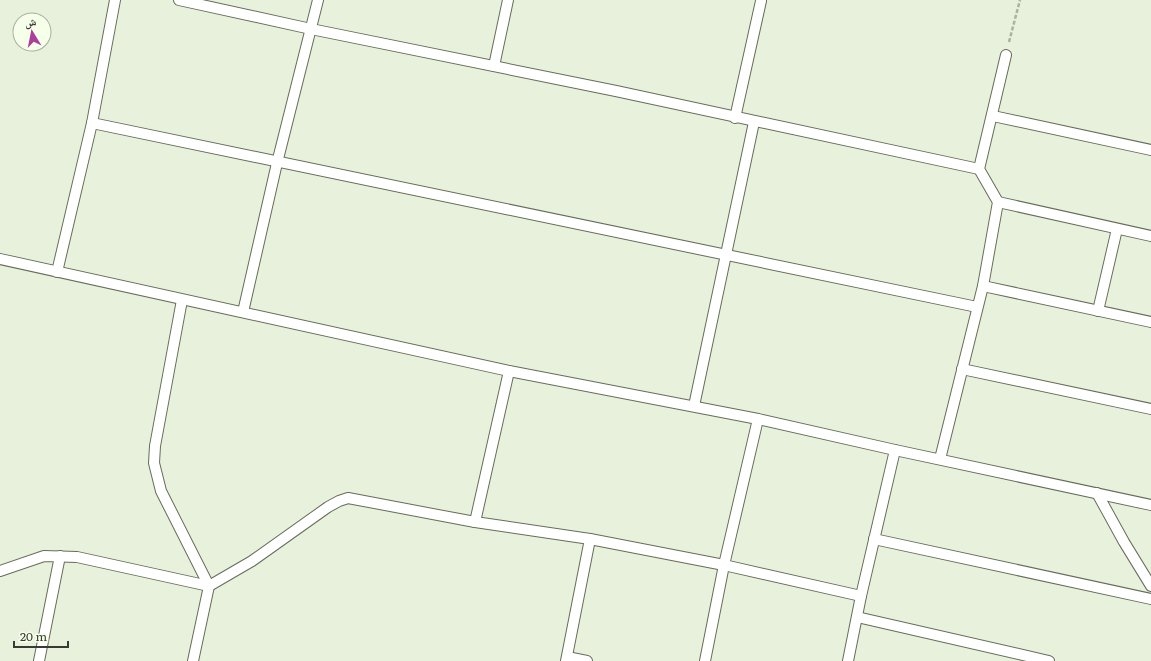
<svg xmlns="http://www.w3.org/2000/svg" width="1151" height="661" font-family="Literata,'Noto Naskh Arabic',serif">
  <rect width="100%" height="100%" fill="#e8f1dc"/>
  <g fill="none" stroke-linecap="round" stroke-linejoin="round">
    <g stroke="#666d5a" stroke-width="12">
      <g id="lane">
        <polyline points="179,0 311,29 616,91 979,169"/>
        <polyline points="494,66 508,0"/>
        <polyline points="993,116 1151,150"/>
        <polyline points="735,118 761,1"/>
        <polyline points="92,123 977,307"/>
        <polyline points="998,202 1151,236"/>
        <polyline points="0,259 509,371 758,419 895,450 1151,505"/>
        <polyline points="57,272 92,123 115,0"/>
        <polyline points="983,286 1151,322"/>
        <polyline points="182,300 155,446 154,463 161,491 209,586 193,661"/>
        <polyline points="1098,311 1117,229"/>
        <polyline points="243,312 277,163 318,0"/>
        <polyline points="962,369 1151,409"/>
        <polyline points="694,406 754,122"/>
        <polyline points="940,459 983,286 998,202 979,169 1006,55"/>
        <polyline points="1097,493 1124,542 1151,586"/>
        <polyline points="475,522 509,371"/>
        <polyline points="874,539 1151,599"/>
        <polyline points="0,571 44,556 77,557 209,586 252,561 328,507 339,501 348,498 475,522 590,539 724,565 861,596"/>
        <polyline points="857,617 1049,661"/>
        <polyline points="567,657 587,661"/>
        <polyline points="39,661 60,556"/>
        <polyline points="566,661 590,539"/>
        <polyline points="705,661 724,565 758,419"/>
        <polyline points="848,661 861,596 895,450"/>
      </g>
    </g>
    <polyline stroke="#abb2a2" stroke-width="2.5" stroke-dasharray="4 2" stroke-linecap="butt" points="1009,42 1020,0"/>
    <use href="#lane" stroke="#fff" stroke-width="10"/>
  </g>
  <g transform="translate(32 32) rotate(350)"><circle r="19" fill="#f6ffe9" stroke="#aab1a0"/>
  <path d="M0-3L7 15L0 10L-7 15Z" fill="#ae3e9b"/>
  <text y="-6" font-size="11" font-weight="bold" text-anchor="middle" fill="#383b33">ش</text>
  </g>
  <path d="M14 641v6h54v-6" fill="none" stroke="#383b33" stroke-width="2"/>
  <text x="20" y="641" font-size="12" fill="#383b33" stroke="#f6ffe9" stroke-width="3" paint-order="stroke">20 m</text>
</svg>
